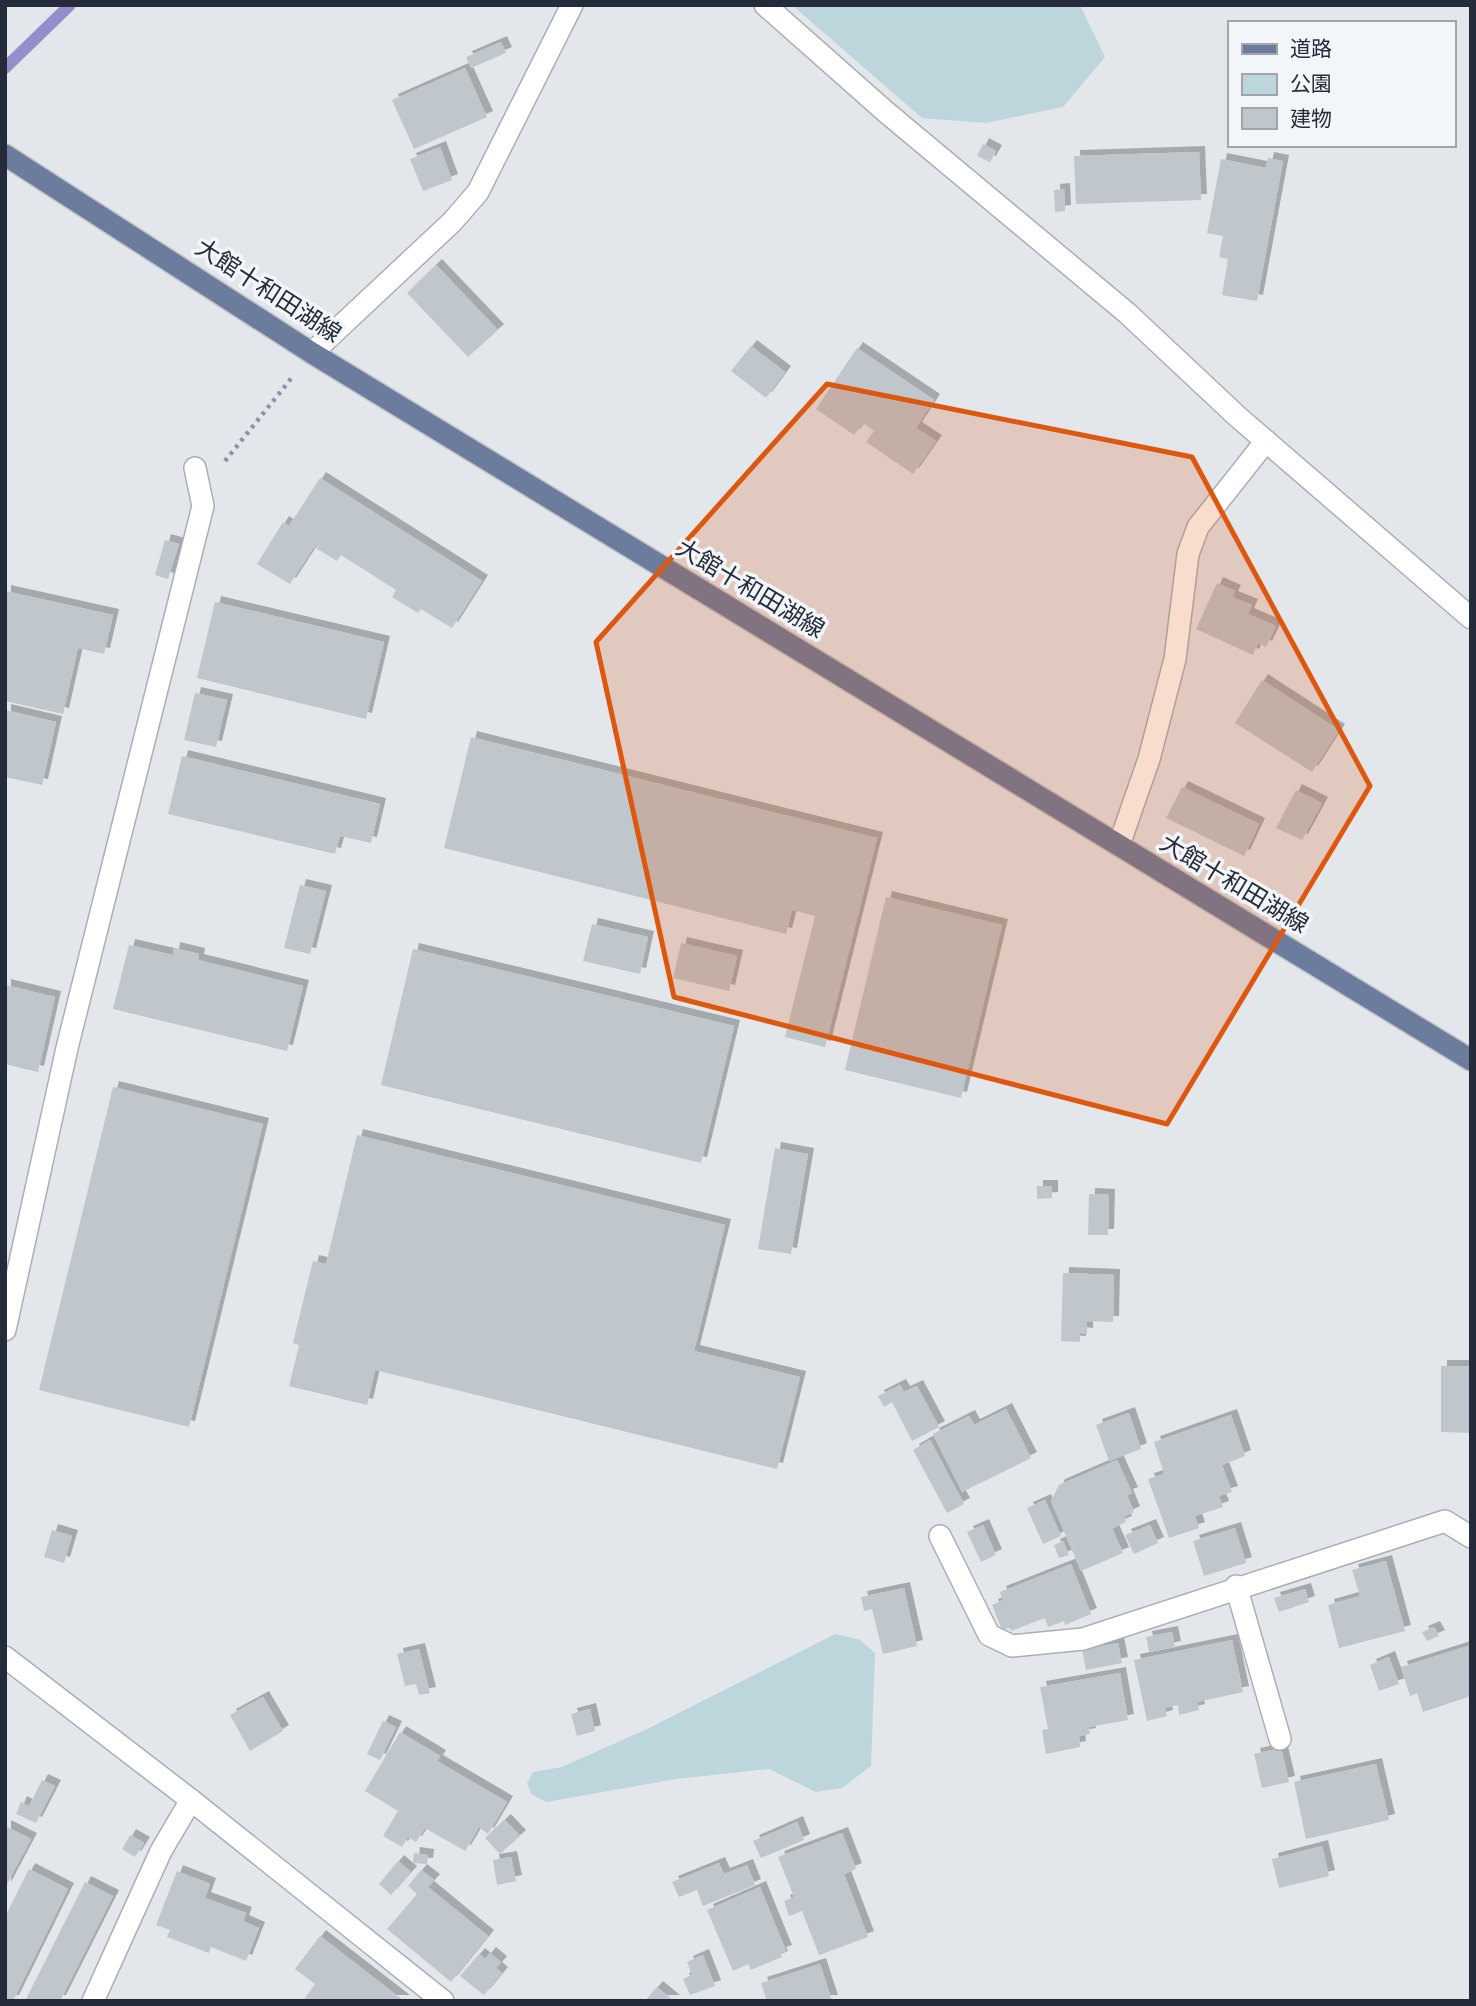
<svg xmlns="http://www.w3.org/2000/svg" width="1476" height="2006" font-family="'Sofia Sans Condensed','Noto Sans JP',sans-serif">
  <defs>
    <filter id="shadow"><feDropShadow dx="6" dy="-6" stdDeviation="0" flood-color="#0004"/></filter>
  </defs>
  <rect width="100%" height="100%" fill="#e3e7eb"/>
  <g fill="#bdd6db">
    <polygon points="792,5 1080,5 1105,57 1063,107 986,123 922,118"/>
    <polygon points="835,1634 860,1640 875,1653 871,1766 842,1788 816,1792 769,1769 676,1779 546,1802 531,1794 527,1783 533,1772 562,1767 647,1729"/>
  </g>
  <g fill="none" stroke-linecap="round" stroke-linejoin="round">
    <polyline stroke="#938fcc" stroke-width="12" points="5,68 70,5"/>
  </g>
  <g fill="#bfc6cc" filter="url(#shadow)">
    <polygon points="501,42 506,53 471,68 466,57"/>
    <polygon points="465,68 487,117 414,149 392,100"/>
    <polygon points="983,144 996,151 990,162 977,156"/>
    <polygon points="440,147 452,180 423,191 410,159"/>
    <polygon points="1199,152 1201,200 1076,204 1074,156"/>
    <polygon points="1268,158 1283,161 1257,301 1222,295 1228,259 1219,257 1223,236 1207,233 1221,159 1266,168"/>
    <polygon points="1064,189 1065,211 1055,212 1054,190"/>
    <polygon points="436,265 498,330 468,357 407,293"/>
    <polygon points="751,346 785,372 766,398 731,371"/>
    <polygon points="857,348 934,400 916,428 936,441 913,474 866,442 874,431 863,423 854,435 816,409"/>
    <polygon points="320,478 482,581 452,628 421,609 418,613 392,597 396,590 341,555 337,561 314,547 290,584 257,564 283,522 289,526"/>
    <polygon points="165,540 179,544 168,579 155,575"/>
    <polygon points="1217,583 1235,591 1232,597 1252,605 1248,614 1276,626 1266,647 1258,643 1253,655 1196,629"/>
    <polygon points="5,591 113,615 104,654 78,648 63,714 5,701"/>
    <polygon points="215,602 384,642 366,719 197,678"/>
    <polygon points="1262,680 1339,730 1312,772 1235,723"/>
    <polygon points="195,693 227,700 216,747 184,740"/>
    <polygon points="5,710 56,722 42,785 5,777"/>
    <polygon points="471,737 877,838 825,1047 785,1037 815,916 792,910 786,934 444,848"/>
    <polygon points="182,756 380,804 371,843 340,836 335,854 168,814"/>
    <polygon points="1182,787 1259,824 1244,856 1166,818"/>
    <polygon points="1296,790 1322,803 1302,840 1276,828"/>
    <polygon points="300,885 326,891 310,954 284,948"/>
    <polygon points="886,897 1002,925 961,1098 845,1070"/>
    <polygon points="592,924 648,937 640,974 583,961"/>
    <polygon points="681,943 737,956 729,991 673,978"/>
    <polygon points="129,945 173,955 174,948 199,954 198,960 303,986 287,1051 113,1009"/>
    <polygon points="413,949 734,1026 701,1163 381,1085"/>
    <polygon points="5,985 55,997 38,1072 5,1064"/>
    <polygon points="113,1087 263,1124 189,1427 39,1390"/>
    <polygon points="357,1135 725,1225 694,1351 800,1377 777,1469 375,1370 367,1405 289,1386 299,1345 293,1343 313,1261 326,1264"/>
    <polygon points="775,1148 808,1154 791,1254 758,1249"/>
    <polygon points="1037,1186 1052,1186 1052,1198 1037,1199"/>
    <polygon points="1089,1194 1109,1195 1108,1235 1088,1235"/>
    <polygon points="1063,1273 1114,1275 1113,1322 1087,1321 1087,1334 1080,1333 1080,1342 1061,1341"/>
    <polygon points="1441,1366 1471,1366 1471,1433 1441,1432"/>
    <polygon points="900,1385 904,1392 917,1386 939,1427 912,1441 892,1402 884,1407 878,1396"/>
    <polygon points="1006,1409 1031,1458 962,1492 933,1434 969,1416 974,1425"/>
    <polygon points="1129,1413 1141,1449 1109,1461 1096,1425"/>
    <polygon points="1231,1415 1245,1456 1222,1465 1232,1492 1219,1496 1223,1507 1195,1516 1199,1528 1169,1538 1148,1479 1164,1474 1154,1442"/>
    <polygon points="930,1440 964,1504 947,1513 913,1450"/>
    <polygon points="1117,1460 1132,1493 1127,1495 1134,1512 1124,1517 1126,1522 1112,1528 1123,1553 1081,1571 1051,1501 1059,1485"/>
    <polygon points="1045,1500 1061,1536 1043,1544 1027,1508"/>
    <polygon points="983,1525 996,1555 981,1562 967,1532"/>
    <polygon points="1150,1525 1158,1543 1134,1554 1125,1535"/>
    <polygon points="1235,1528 1246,1563 1204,1576 1193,1541"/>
    <polygon points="52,1530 72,1536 64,1563 44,1557"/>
    <polygon points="1063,1541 1069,1555 1059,1558 1054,1545"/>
    <polygon points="1386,1561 1405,1631 1339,1648 1328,1605 1360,1596 1352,1570"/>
    <polygon points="1071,1564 1091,1614 1065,1625 1064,1621 1048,1627 1045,1618 1011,1631 1010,1628 1002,1630 992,1605 1003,1600 1000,1592"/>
    <polygon points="904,1588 917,1646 883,1654 872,1609 864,1611 861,1597"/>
    <polygon points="1305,1589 1309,1602 1279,1612 1274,1598"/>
    <polygon points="1434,1627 1439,1636 1427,1641 1422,1632"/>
    <polygon points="1172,1632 1175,1647 1149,1652 1146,1637"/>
    <polygon points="1232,1640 1243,1692 1197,1702 1199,1710 1179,1715 1178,1705 1165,1708 1167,1716 1147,1721 1134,1660"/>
    <polygon points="1118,1643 1122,1663 1086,1670 1082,1650"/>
    <polygon points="1471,1645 1471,1696 1423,1712 1417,1693 1410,1696 1401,1667"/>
    <polygon points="419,1649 430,1693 419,1695 416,1684 405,1686 397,1654"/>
    <polygon points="1389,1657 1399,1684 1379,1691 1370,1665"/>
    <polygon points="1120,1673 1128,1720 1089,1727 1090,1734 1079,1736 1080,1747 1046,1754 1042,1730 1048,1729 1040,1687"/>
    <polygon points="263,1697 283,1731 250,1751 230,1715"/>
    <polygon points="590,1709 595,1731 577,1736 571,1714"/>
    <polygon points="383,1721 396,1727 380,1760 367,1754"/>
    <polygon points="400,1732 440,1756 437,1761 507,1802 488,1834 479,1827 465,1851 425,1828 416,1842 408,1837 402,1847 383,1836 398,1811 365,1791"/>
    <polygon points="1281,1748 1289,1782 1262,1788 1254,1754"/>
    <polygon points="1376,1764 1389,1820 1306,1839 1294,1782"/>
    <polygon points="42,1780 55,1786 36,1823 16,1814 21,1802 29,1806"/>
    <polygon points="505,1820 520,1836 500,1854 485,1838"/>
    <polygon points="797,1822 804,1840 761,1858 753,1841"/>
    <polygon points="5,1826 31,1839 5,1888"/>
    <polygon points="842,1833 856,1869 844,1874 868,1937 819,1955 802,1911 789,1916 784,1901 794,1897 778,1857"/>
    <polygon points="130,1835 144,1843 135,1857 122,1849"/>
    <polygon points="1322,1846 1329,1876 1279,1888 1272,1859"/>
    <polygon points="414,1853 428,1855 427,1864 413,1863"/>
    <polygon points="511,1857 516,1881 497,1885 493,1860"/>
    <polygon points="398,1861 411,1872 391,1895 379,1884"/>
    <polygon points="719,1863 724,1874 747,1865 755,1885 703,1906 697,1890 679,1897 672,1882"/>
    <polygon points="29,1869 68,1889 13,2001 5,2001 5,1917"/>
    <polygon points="421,1870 434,1880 428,1887 488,1936 451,1982 387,1929 417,1894 408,1886"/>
    <polygon points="177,1871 210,1884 205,1898 246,1913 243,1921 259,1928 246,1961 211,1947 209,1953 167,1937 170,1930 156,1925"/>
    <polygon points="85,1882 113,1896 60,2001 25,2001"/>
    <polygon points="760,1887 786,1951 780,1953 782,1957 751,1970 748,1964 733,1971 707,1910"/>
    <polygon points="320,1936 404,2001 303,2001 315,1984 295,1969"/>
    <polygon points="490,1953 501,1962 496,1968 502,1973 484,1995 460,1976 479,1954 485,1959"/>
    <polygon points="703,1955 715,1986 690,1995 683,1979 692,1975 687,1962"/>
    <polygon points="820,1964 832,2001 767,2001 761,1983"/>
    <polygon points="657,1987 674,2001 645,2001"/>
  </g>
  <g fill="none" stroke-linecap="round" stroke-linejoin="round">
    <g stroke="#aaafb6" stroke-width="24">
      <g id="street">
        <polyline points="765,5 886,112 1127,313 1238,417 1471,618"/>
        <polyline points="312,353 452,222 478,192 572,5"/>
        <polyline points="1119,845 1149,759 1175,659 1188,554 1198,527 1266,441"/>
        <polyline points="5,1330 67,1048 203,506 195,468"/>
        <polyline points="940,1536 989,1635 1012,1646 1083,1639 1445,1521 1471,1537"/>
        <polyline points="1236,1586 1280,1739"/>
        <polyline points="93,2001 161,1851 191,1800"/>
      </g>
    </g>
    <g stroke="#a5aeb9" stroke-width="24">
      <polyline id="secondary" points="5,1657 191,1800 443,2001"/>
    </g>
    <g stroke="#c2c4c8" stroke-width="24">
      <polyline id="primary" points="5,155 312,353 1471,1060"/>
    </g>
    <polyline stroke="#8595ac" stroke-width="4.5" stroke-dasharray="3.5 5" stroke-linecap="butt" points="225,461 294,375"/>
    <use href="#street" stroke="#fff" stroke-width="21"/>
    <use href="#secondary" stroke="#fff" stroke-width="21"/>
    <use href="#primary" stroke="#6b7c9d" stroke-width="21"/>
  </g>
  <path fill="#de570e" fill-opacity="0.2" stroke="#de570e" stroke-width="5" stroke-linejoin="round" d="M827,384L1192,457L1370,786L1167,1124L674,997L596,642Z"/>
  <g text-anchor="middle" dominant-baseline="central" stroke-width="7" stroke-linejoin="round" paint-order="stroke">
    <g font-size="24" fill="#242c3b" stroke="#f3f6f8">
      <text transform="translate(268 291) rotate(33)">大館十和田湖線</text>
      <text transform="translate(750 589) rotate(31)">大館十和田湖線</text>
      <text transform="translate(1234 884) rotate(31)">大館十和田湖線</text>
    </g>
  </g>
  <rect width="1476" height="2006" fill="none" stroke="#242c3b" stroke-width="14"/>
  <rect x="1228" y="21" width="228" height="126" fill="#f3f6f8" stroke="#a0a5ac" stroke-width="2"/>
  <rect x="1242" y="44" width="35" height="10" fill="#6b7c9d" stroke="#a0a5ac" stroke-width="2"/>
  <text x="1290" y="56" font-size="21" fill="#242c3b">道路</text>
  <rect x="1242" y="74" width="35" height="21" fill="#bdd6db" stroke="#a0a5ac" stroke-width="2"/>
  <text x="1290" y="91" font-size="21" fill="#242c3b">公園</text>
  <rect x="1242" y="108" width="35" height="21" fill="#bfc6cc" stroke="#a0a5ac" stroke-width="2"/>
  <text x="1290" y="126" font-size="21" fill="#242c3b">建物</text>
</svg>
